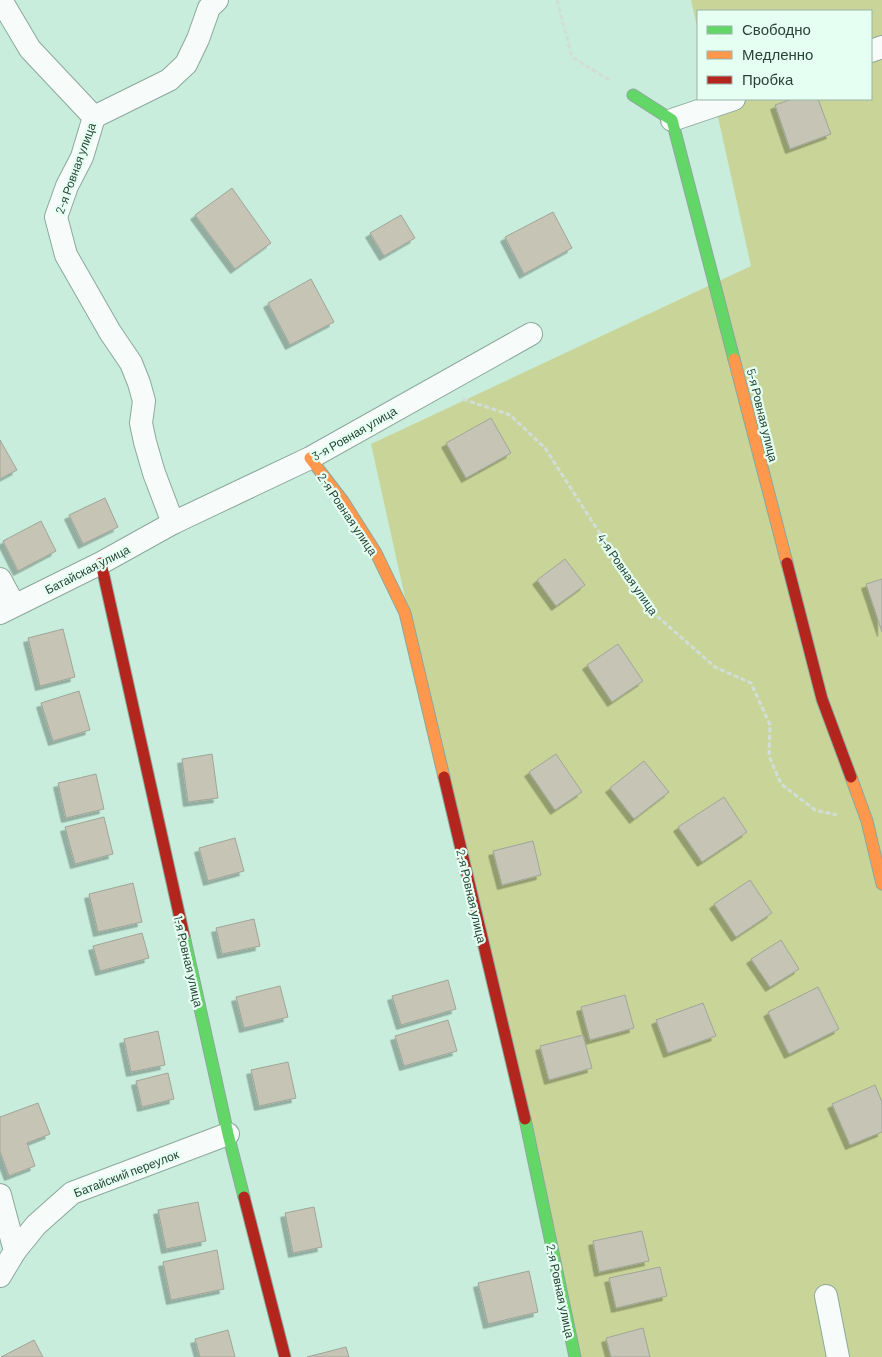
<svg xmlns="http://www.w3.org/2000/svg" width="882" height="1357" font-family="Barlow,sans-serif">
  <defs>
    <filter id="shadow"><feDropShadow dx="-4.5" dy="4.5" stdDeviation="0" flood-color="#0004"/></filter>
  </defs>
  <rect width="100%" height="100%" fill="#c8eddc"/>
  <polygon fill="#c9d598" points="691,0 882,0 882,1357 573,1357 371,444 751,266 714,99 871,99 871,11 698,11 698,31"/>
  <g fill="#c6c4b4" stroke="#9fa599" filter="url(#shadow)">
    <polygon points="792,99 818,99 831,134 790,149 775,105"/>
    <polygon points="232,188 271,243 235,269 195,215"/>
    <polygon points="553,212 572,248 524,274 505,237"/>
    <polygon points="401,215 415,238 384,256 370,233"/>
    <polygon points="311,279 334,322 290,345 268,303"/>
    <polygon points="491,418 511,453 466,478 446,443"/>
    <polygon points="0,440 17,470 0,479"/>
    <polygon points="105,498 118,527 83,544 69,515"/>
    <polygon points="41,521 56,551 18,571 3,541"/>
    <polygon points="565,559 585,585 556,606 537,580"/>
    <polygon points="882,579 882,632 866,584"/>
    <polygon points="63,629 75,677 40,686 28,638"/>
    <polygon points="618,644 643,681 612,702 587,665"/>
    <polygon points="79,691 90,730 53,741 41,703"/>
    <polygon points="212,754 218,798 188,802 182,759"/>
    <polygon points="556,754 582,792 555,810 529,772"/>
    <polygon points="644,761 669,792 634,819 610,788"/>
    <polygon points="96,774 104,809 66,818 58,783"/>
    <polygon points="724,797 747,832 702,862 678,827"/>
    <polygon points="104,817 113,854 75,864 65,827"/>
    <polygon points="235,838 244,871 208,881 199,848"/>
    <polygon points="533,841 541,875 502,885 493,851"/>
    <polygon points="750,880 772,913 736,937 714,904"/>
    <polygon points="133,883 142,922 98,932 89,894"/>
    <polygon points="254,919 260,946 222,954 216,928"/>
    <polygon points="142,933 149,958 100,971 93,946"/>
    <polygon points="781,940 799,969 770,987 751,959"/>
    <polygon points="448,980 456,1009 401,1025 392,996"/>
    <polygon points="280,986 288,1017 244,1028 236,997"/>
    <polygon points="818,987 839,1029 789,1054 768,1012"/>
    <polygon points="625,995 634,1028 590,1040 581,1007"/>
    <polygon points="703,1003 716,1036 668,1053 656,1020"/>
    <polygon points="448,1020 457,1051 404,1066 395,1036"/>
    <polygon points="158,1031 165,1065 131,1072 124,1039"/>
    <polygon points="583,1035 592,1068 549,1080 540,1046"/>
    <polygon points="288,1062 296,1098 259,1106 251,1070"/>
    <polygon points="168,1073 174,1099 142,1107 136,1081"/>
    <polygon points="875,1085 882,1102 882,1132 850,1145 832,1104"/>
    <polygon points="38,1103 50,1134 27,1143 35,1166 9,1176 0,1152 0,1117"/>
    <polygon points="198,1202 206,1241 166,1249 158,1210"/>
    <polygon points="314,1207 322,1247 293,1253 285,1213"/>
    <polygon points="642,1231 649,1261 599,1272 593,1241"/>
    <polygon points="217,1250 224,1289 171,1300 163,1262"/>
    <polygon points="660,1267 667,1296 616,1308 609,1278"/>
    <polygon points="529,1271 538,1312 488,1324 478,1283"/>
    <polygon points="643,1328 650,1357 611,1357 606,1338"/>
    <polygon points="228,1330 235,1357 200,1357 195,1339"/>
    <polygon points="34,1340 43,1357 1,1357"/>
    <polygon points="346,1347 349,1357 307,1357"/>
  </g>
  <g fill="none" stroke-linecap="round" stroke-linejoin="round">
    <g stroke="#8ca89c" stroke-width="24">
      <g id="street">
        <polyline points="1,0 30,49 94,117 82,157 67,186 56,217 66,255 110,332 131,363 139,383 144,401 141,423 145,442 154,473 173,523"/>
        <polyline points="871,51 882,47"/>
        <polyline points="94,117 169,80 186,64 198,39 209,8 217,0"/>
        <polyline points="672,120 734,99"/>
        <polyline points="0,579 14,605"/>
        <polyline points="0,613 101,563 173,523 310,458 531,334"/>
        <polyline points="0,1195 15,1251 0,1276"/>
        <polyline points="15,1251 36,1225 72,1193 228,1134"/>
        <polyline points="826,1296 838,1357"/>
      </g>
    </g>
    <g stroke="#8ca89c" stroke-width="13">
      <g id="fast">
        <polyline points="633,95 672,120 734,359"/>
        <polyline points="184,936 228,1134 244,1197"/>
        <polyline points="525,1119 575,1357"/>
      </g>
    </g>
    <g stroke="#8ca89c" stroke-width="13">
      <g id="slow">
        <polyline points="734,359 787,563"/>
        <polyline points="310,458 343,501 376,553 405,613 444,777"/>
        <polyline points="851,777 867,821 882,884"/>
      </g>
    </g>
    <g stroke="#8ca89c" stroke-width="13">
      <g id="jam">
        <polyline points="101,563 184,936"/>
        <polyline points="787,563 822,699 851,777"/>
        <polyline points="444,777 525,1119"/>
        <polyline points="244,1197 285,1357"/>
      </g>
    </g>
    <g stroke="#d1ddd8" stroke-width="3" stroke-dasharray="5 2.5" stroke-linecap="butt">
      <polyline points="557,0 572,57 611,81"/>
      <polyline points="463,399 510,415 545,448 613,554 658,617 715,667 751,683 770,725 769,756 781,784 815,810 837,815"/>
    </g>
    <use href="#street" stroke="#f7fcfa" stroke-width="22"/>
    <use href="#fast" stroke="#63d668" stroke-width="11"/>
    <use href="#slow" stroke="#ff974d" stroke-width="11"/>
    <use href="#jam" stroke="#b3261e" stroke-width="11"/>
  </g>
  <g text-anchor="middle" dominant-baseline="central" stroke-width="4.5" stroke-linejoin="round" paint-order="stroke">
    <g font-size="12" fill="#284337" stroke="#e5fff2">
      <text transform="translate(75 168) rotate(-70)">2-я Ровная улица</text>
      <text transform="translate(763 415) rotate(76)">5-я Ровная улица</text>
      <text transform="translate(354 433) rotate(-30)">3-я Ровная улица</text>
      <text transform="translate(348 514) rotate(56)">2-я Ровная улица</text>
      <text transform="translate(87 569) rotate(-27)">Батайская улица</text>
      <text transform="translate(628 574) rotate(55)">4-я Ровная улица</text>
      <text transform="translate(472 896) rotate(77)">2-я Ровная улица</text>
      <text transform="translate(189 961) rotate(77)">1-я Ровная улица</text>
      <text transform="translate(126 1173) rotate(-21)">Батайский переулок</text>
      <text transform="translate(561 1291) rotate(78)">2-я Ровная улица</text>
    </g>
  </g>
  <rect x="697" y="10" width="175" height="90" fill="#e5fff2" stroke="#99b4a7"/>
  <rect x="707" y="26" width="25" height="8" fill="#63d668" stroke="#99b4a7"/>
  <text x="742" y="35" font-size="15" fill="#284337">Свободно</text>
  <rect x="707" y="51" width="25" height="8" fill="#ff974d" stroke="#99b4a7"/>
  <text x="742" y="60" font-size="15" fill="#284337">Медленно</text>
  <rect x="707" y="76" width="25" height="8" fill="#b3261e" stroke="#99b4a7"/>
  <text x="742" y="85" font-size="15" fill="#284337">Пробка</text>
</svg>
